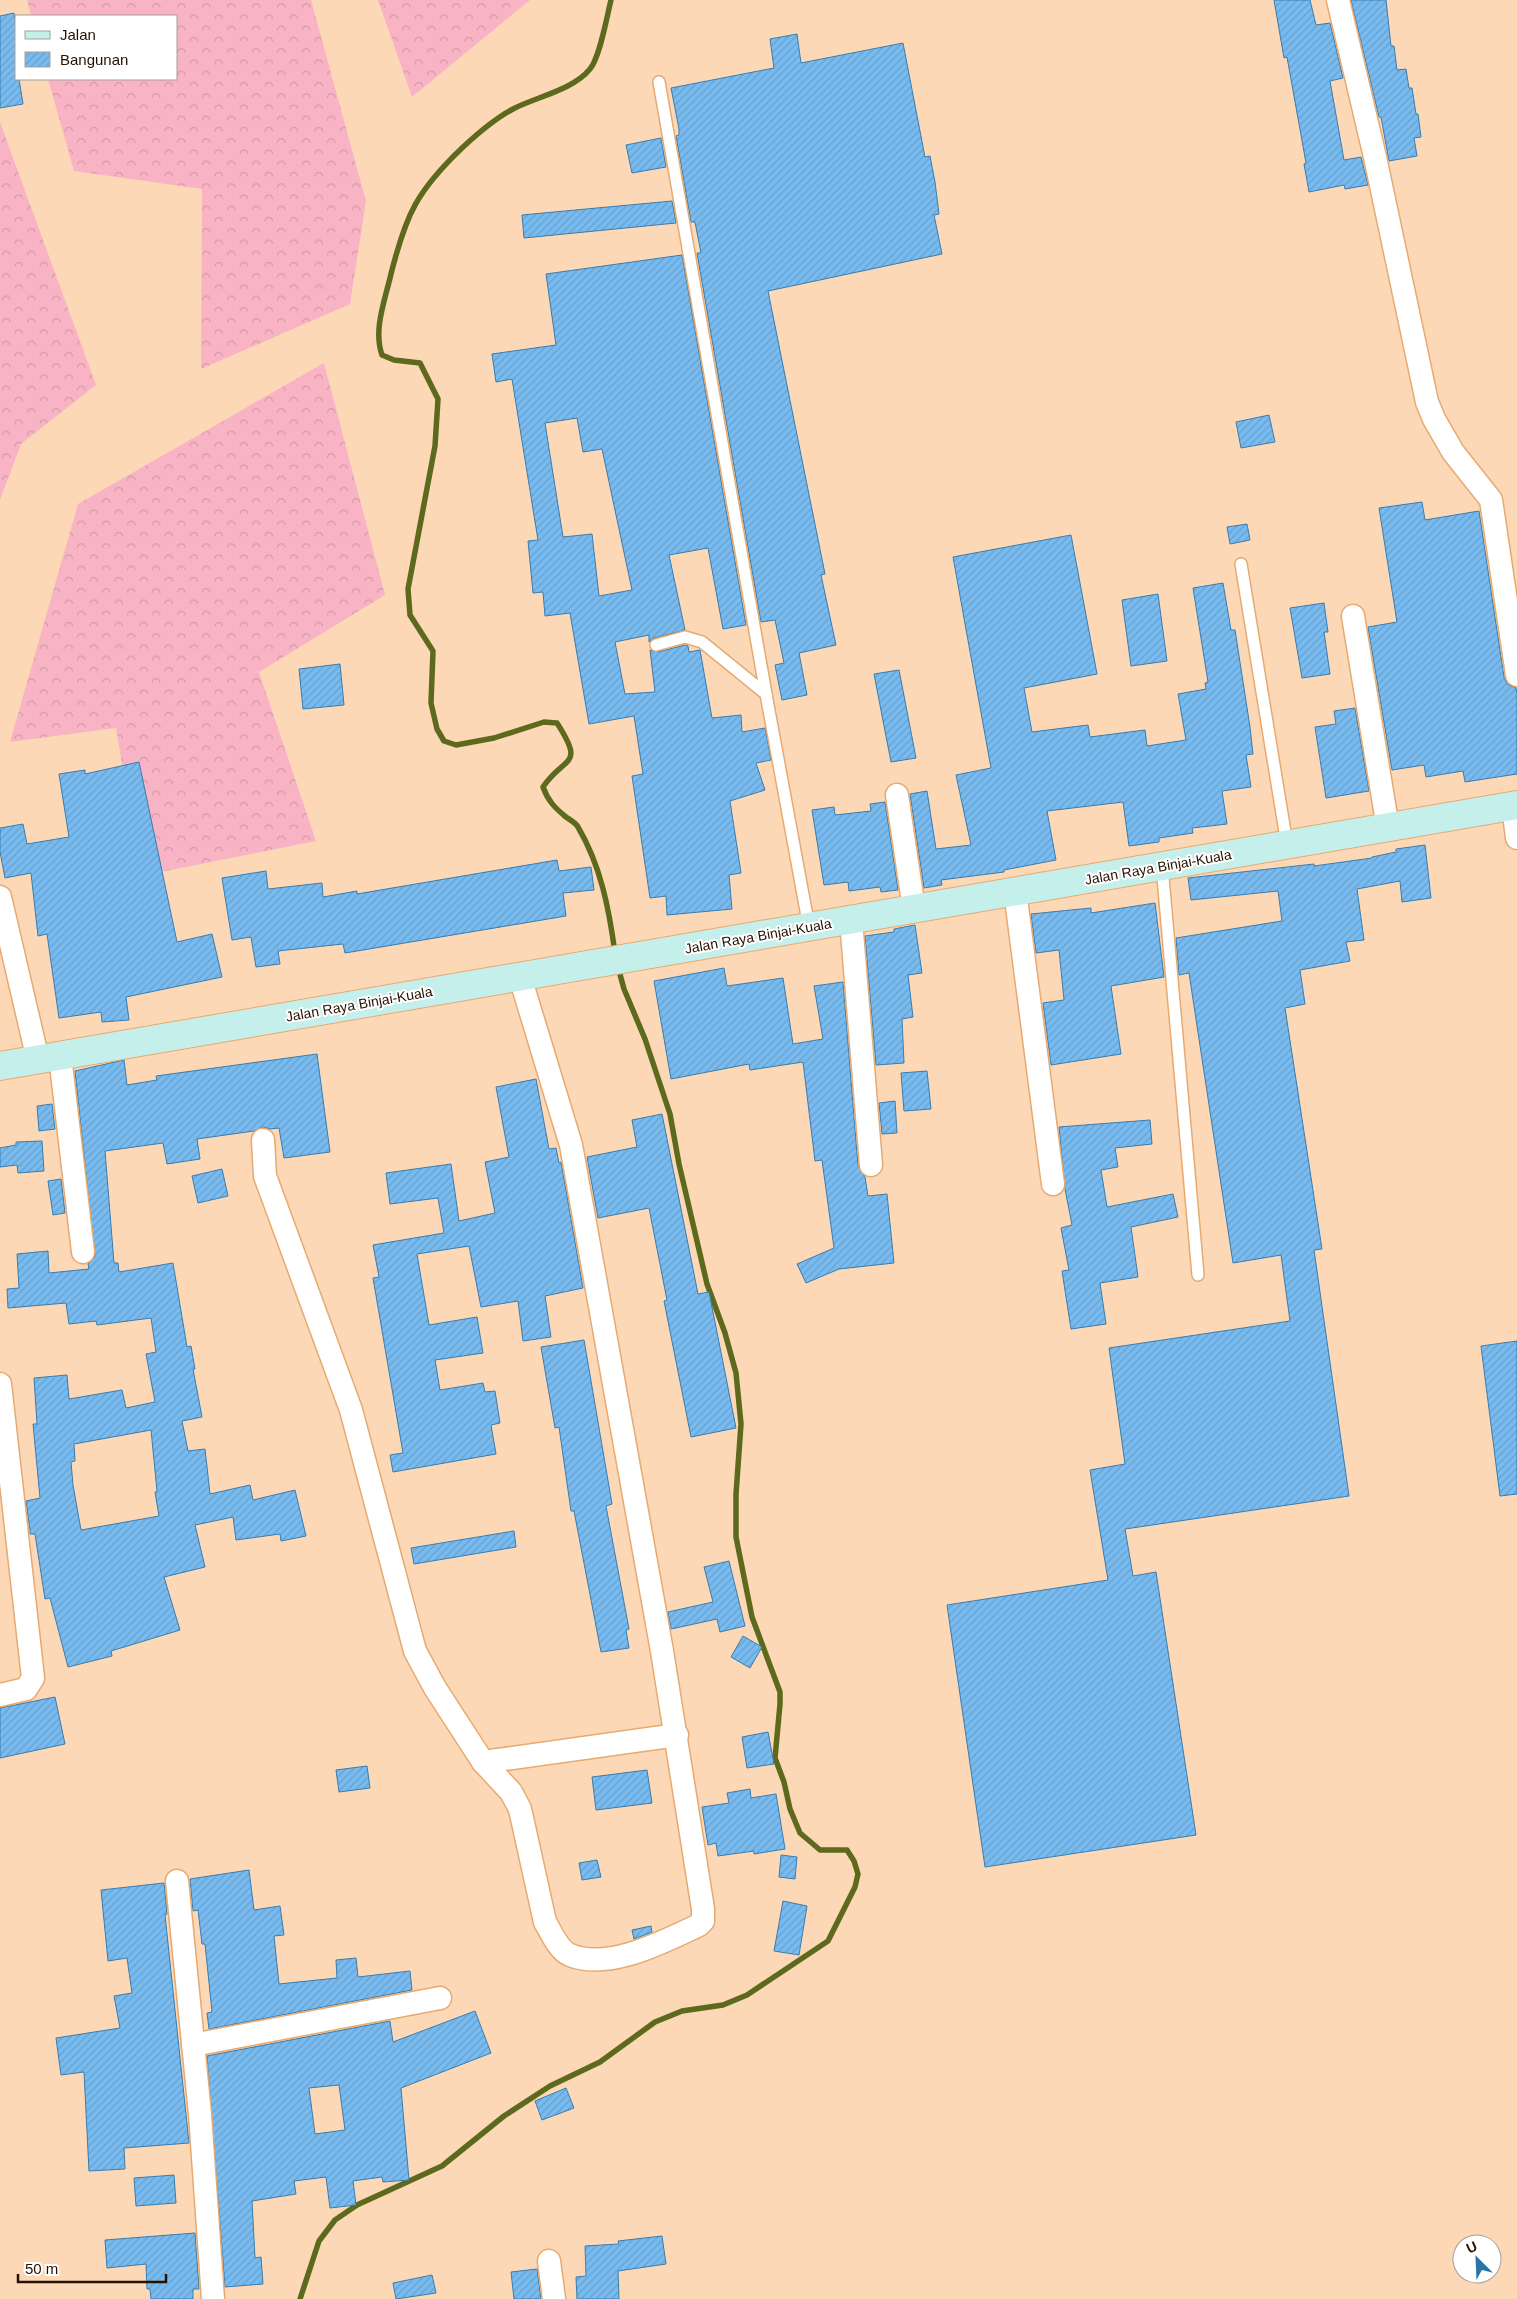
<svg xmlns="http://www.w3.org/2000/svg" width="1517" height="2299" font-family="Arial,sans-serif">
  <defs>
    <pattern id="forest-crowns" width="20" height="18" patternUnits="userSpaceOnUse" patternTransform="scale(1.25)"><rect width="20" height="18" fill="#f8b4c4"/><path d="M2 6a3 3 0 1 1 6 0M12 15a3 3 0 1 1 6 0" fill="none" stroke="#d49aa7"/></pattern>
    <pattern id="building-hatch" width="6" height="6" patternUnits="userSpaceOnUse" patternTransform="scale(1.25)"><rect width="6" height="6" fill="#78bbf0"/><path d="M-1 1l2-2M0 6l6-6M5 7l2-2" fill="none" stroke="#68a0cc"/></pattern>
  </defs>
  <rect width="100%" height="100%" fill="#fdd8b6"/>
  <g fill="url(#forest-crowns)">
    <polygon points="27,0 311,0 366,201 350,304 201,369 202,189 74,171 48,79 176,79 176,16 31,16"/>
    <polygon points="378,0 530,0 412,97"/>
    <polygon points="0,122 96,385 21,444 0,500"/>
    <polygon points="324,363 385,595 259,672 316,841 141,876 116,728 10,742 78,504"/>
  </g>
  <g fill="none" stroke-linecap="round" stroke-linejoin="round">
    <g stroke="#5d6a1d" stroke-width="5.5">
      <path d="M611,0C607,16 600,57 590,69C573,90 536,97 513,109C494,119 477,134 462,148C417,191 406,214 391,274C385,300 373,330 382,355L394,360L420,363L438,399L435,446L408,589L410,615L433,651L431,703L437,729L444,741L456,745L494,738L544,722L557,723C586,768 564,755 543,787C548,801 555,808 566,817C570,820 576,823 578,827C601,866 609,909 615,953"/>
      <polyline points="300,2299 319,2241 335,2220 357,2205 442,2166 504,2116 550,2086 600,2062 655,2022 682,2011 723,2005 747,1995 828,1941 855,1887 858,1874 854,1861 847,1850 820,1850 800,1833 790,1809 784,1782 775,1758 780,1704 780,1692 752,1617 736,1537 736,1494 741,1424 736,1373 725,1333 707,1284 679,1164 670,1114 645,1039 624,989 618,967"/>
    </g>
  </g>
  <g fill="url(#building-hatch)" stroke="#397cad" fill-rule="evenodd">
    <polygon points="1274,0 1310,0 1316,25 1330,23 1343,78 1330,81 1344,160 1361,157 1368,185 1345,189 1344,185 1309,192 1304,164 1306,163 1287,57 1284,58"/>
    <polygon points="1351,0 1386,0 1391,46 1394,46 1397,70 1406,69 1409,88 1412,88 1416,114 1418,114 1421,137 1414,138 1417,156 1389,161 1381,117 1379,117"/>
    <polygon points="14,13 16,25 16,79 19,79 23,104 0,108 0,16"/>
    <polygon points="797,34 801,63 903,43 925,157 930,156 935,182 939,214 934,215 942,254 768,291 825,574 821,575 836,645 799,653 807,695 782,700 775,665 784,663 775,620 761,622 697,253 701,253 695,222 691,222 676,136 679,135 679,129 671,88 774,68 770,39"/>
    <polygon points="661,138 666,167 632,173 626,145"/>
    <polygon points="672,201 676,223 524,238 522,215"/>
    <path d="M682,255L746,625L723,629L708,548L669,555L685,630L654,638L649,642V635L615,642L625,694L655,692L650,650L658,652L685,645L688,646L689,652L700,650L712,718L741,715L742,732L765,728L771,760L756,763L765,790L730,801L741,873L729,875L732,909L667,915L666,896L650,898L632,776L643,774L634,716L589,724L570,613L545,616L543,592L533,593L528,541L538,540L512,379L496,382L492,354L556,345L546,274ZM577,418L583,452L602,449L632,590L599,596L592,534L563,537L545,423Z"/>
    <polygon points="1269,415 1275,442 1241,448 1236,422"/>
    <polygon points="1422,502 1425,520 1479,511 1504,677 1507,684 1516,688 1517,694 1517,774 1465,782 1463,771 1426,777 1424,765 1392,770 1368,627 1397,622 1379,508"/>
    <polygon points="1247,524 1250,540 1230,544 1227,527"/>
    <polygon points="1071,535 1097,674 1024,688 1032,732 1088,725 1090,737 1145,730 1147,746 1186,740 1178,694 1206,689 1205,683 1208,682 1193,588 1223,583 1231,630 1235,630 1250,727 1253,754 1246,755 1251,787 1222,791 1227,824 1192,828 1193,833 1159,838 1159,842 1129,846 1123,802 1047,811 1056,860 1004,870 1004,872 941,880 942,885 924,888 910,794 927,791 936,849 971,845 956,775 991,768 953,557"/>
    <polygon points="1158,594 1167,661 1131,666 1122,600"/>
    <polygon points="1324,603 1328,632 1324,632 1330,674 1302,678 1290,608"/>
    <polygon points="340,664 344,705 303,709 299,669"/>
    <polygon points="899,670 916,758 891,762 874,674"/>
    <polygon points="1355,708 1369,791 1326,798 1315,727 1336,724 1334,711"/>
    <polygon points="139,762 177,942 212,934 222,977 126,997 129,1020 102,1022 101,1012 59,1018 47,934 38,936 31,873 5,878 0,852 0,828 23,824 27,844 69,837 59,774 85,770 85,774"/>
    <polygon points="885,802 898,890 881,892 880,887 849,891 848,882 824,885 812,810 834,807 835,815 871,811 870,804"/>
    <polygon points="1425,845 1431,898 1402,902 1400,881 1357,889 1364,940 1346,942 1350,961 1300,970 1305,1004 1285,1008 1322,1249 1314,1250 1349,1496 1125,1529 1133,1576 1156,1572 1196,1835 985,1867 947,1605 1108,1580 1090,1470 1125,1464 1109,1348 1290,1321 1281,1255 1233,1263 1189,973 1179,975 1176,938 1282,921 1278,891 1191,900 1188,878 1314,864 1314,866 1372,858 1372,857 1396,852 1396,849"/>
    <polygon points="557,860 559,871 591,867 594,890 563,893 566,916 345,953 343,944 278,951 280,964 256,967 251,937 232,940 222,878 266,871 268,889 322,883 323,897 357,891 357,894"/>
    <polygon points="1155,903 1164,977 1111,986 1121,1054 1051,1065 1043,1003 1064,1000 1059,950 1036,953 1031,914 1091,908 1091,913"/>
    <polygon points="915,925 922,973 908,975 913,1017 902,1019 904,1063 876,1065 865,936 894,932 894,929"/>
    <polygon points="724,968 727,986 783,978 793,1044 823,1039 814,986 843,982 858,1166 865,1177 868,1196 887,1194 894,1263 839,1269 806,1283 797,1264 834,1248 822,1160 815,1161 803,1062 750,1070 749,1064 671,1079 654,981"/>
    <path d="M317,1054L330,1152L284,1158L279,1128L270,1129L263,1127L254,1131L197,1139L200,1159L167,1164L163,1143L105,1151L114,1263H118L119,1272L173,1263L187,1347L191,1346L195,1369H193L202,1417L182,1421L188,1451L205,1449L210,1494L250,1485L253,1500L295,1490L306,1536L281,1541L280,1534L236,1540L233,1517L195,1525L205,1567L164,1577L180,1630L111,1651L112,1656L68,1667L50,1598L45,1599L35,1534H30V1530L26,1501L40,1498L33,1424H37L34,1378L67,1375L69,1399L122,1390L126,1408L155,1402L146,1354L156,1352L151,1318L97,1325L96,1321L69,1324L66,1303L8,1308L7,1289L19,1288L17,1254L48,1251L49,1273L89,1269L88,1264L95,1257L75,1071L124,1060L127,1085L157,1080L156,1076ZM151,1430L157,1491L155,1492L159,1516L81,1530L73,1485L71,1462L75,1461L74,1444Z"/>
    <polygon points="927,1071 931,1109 904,1111 901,1073"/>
    <polygon points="536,1079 549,1149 556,1148 559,1163 561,1162 583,1288 545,1296 551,1337 523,1341 518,1301 481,1307 469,1246 417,1254 429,1325 477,1317 483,1353 435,1360 440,1390 483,1383 485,1392 495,1391 500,1423 491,1425 496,1454 393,1472 390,1455 403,1453 373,1278 379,1277 373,1245 444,1233 438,1198 390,1204 386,1173 451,1164 459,1221 495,1213 485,1162 509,1157 496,1087"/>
    <polygon points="895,1101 897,1133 882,1134 879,1103"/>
    <polygon points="52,1104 55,1129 39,1131 37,1106"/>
    <polygon points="662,1114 698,1294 709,1292 736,1428 691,1437 664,1301 667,1300 649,1208 598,1218 587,1157 637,1147 632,1120"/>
    <polygon points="1150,1120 1152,1144 1115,1148 1118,1167 1101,1170 1107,1207 1173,1194 1178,1217 1131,1227 1138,1277 1100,1283 1106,1324 1071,1329 1062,1271 1069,1270 1061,1228 1072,1225 1065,1189 1059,1127"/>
    <polygon points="42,1141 44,1171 18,1173 17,1165 0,1167 0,1148 16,1145 16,1142"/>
    <polygon points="222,1169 228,1196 198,1203 192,1176"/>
    <polygon points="61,1179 65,1213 53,1215 48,1181"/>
    <polygon points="584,1340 612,1504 606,1506 629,1629 626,1630 629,1648 601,1652 574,1511 571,1511 559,1427 555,1428 541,1347"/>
    <polygon points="1517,1341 1517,1494 1500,1496 1481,1346"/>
    <polygon points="514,1531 516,1547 414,1564 411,1548"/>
    <polygon points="729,1561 745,1626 720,1632 717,1619 671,1629 668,1612 713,1602 704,1567"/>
    <polygon points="743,1636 762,1647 750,1668 731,1657"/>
    <polygon points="55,1697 65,1744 0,1758 0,1708"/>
    <polygon points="768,1732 774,1764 747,1768 742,1737"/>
    <polygon points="367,1766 370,1788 339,1792 336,1770"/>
    <polygon points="647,1770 652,1803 596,1810 592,1777"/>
    <polygon points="750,1789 751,1798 776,1794 785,1849 754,1854 754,1851 718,1856 716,1843 708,1845 702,1807 729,1803 727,1793"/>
    <polygon points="781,1855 797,1857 795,1879 779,1877"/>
    <polygon points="597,1860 601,1877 582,1880 579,1863"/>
    <polygon points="249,1870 254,1910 280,1906 284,1935 274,1936 279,1984 337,1978 336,1960 356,1958 358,1977 410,1971 412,1990 209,2029 207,2013 212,2012 205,1944 202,1944 198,1910 193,1911 190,1879"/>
    <polygon points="164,1883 167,1914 165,1915 189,2143 124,2148 125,2169 89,2171 84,2072 61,2075 56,2038 120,2028 114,1996 132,1993 127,1958 108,1961 101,1890"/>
    <polygon points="783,1901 807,1906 799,1955 774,1951"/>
    <polygon points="651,1926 652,1932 634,1939 632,1930"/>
    <path d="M475,2011L491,2053L401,2088L409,2180L383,2182L382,2177L353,2181L356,2205L330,2208L326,2177L294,2181L296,2194L252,2201L255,2258L261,2257L263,2284L225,2287L207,2056L390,2021L393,2042ZM339,2085L345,2130L315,2134L309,2088Z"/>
    <polygon points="566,2088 574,2108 542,2120 535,2101"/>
    <polygon points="174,2175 176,2203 136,2206 134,2178"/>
    <polygon points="195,2233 199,2289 193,2289 193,2299 151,2299 150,2289 147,2289 146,2264 107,2268 105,2240"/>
    <polygon points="662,2236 666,2264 618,2271 619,2299 577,2299 576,2277 586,2276 585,2246 619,2244 618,2241"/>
    <polygon points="537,2269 541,2299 514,2299 511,2272"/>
    <polygon points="432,2275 436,2293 396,2299 393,2283"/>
  </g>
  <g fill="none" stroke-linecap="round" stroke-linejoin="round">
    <g stroke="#e6aa71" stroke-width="14">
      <g id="lane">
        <polyline points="659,82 766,694"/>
        <polyline points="1241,564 1287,844"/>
        <polyline points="656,645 685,637 702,642 766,694 809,927"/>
        <polyline points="1162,866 1198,1275"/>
      </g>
    </g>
    <g stroke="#e6aa71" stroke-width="25">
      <g id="street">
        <polyline points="1338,0 1375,157 1427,402 1434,419 1453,452 1491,500 1517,675"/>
        <polyline points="1353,616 1388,828"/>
        <polyline points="897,795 914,909"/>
        <polyline points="1513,806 1517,838"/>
        <polyline points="1015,891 1053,1184"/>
        <polyline points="0,897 38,1060"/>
        <polyline points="851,920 871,1165"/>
        <polyline points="60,1056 83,1252"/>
        <path d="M263,1140L265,1176L351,1410L415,1651L435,1688L483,1762L511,1792L520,1809L545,1922C551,1932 559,1951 570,1955C609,1971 665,1941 699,1925L703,1921V1909L662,1651L571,1145L520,977"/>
        <polyline points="0,1384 33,1678 26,1689 0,1695"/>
        <polyline points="483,1762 677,1735"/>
        <polyline points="177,1881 200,2114 213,2299"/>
        <polyline points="193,2045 440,1998"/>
        <polyline points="549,2261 554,2299"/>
      </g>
    </g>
    <g stroke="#e6aa71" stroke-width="30">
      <polyline id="secondary" points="0,1066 1517,805"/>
    </g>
    <use href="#lane" stroke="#fff" stroke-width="11"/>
    <use href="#street" stroke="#fff" stroke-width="22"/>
    <use href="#secondary" stroke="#c5efea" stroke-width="28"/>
  </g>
  <g text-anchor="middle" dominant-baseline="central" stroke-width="4" stroke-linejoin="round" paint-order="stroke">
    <g font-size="14" fill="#261000" stroke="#fff">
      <text transform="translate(1158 867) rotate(-10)">Jalan Raya Binjai-Kuala</text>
      <text transform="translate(758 936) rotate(-10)">Jalan Raya Binjai-Kuala</text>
      <text transform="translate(359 1004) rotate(-10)">Jalan Raya Binjai-Kuala</text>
    </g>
  </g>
  <rect x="15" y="15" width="162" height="65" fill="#ffffff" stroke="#a89f99"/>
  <rect x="25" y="31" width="25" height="8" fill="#c5efea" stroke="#a89f99"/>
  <text x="60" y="40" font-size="15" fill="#261000">Jalan</text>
  <rect x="25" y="52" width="25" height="15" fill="url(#building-hatch)" stroke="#a89f99"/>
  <text x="60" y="65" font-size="15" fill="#261000">Bangunan</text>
  <g transform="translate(1477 2259) rotate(336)"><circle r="24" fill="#ffffff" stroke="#a89f99"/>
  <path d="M0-4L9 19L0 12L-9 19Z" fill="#2a73a7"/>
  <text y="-8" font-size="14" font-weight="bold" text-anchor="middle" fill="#261000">U</text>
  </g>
  <path d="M18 2274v8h148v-8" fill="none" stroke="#261000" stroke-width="2.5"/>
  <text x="25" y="2274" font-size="15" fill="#261000" stroke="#ffffff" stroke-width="4" paint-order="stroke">50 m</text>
</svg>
